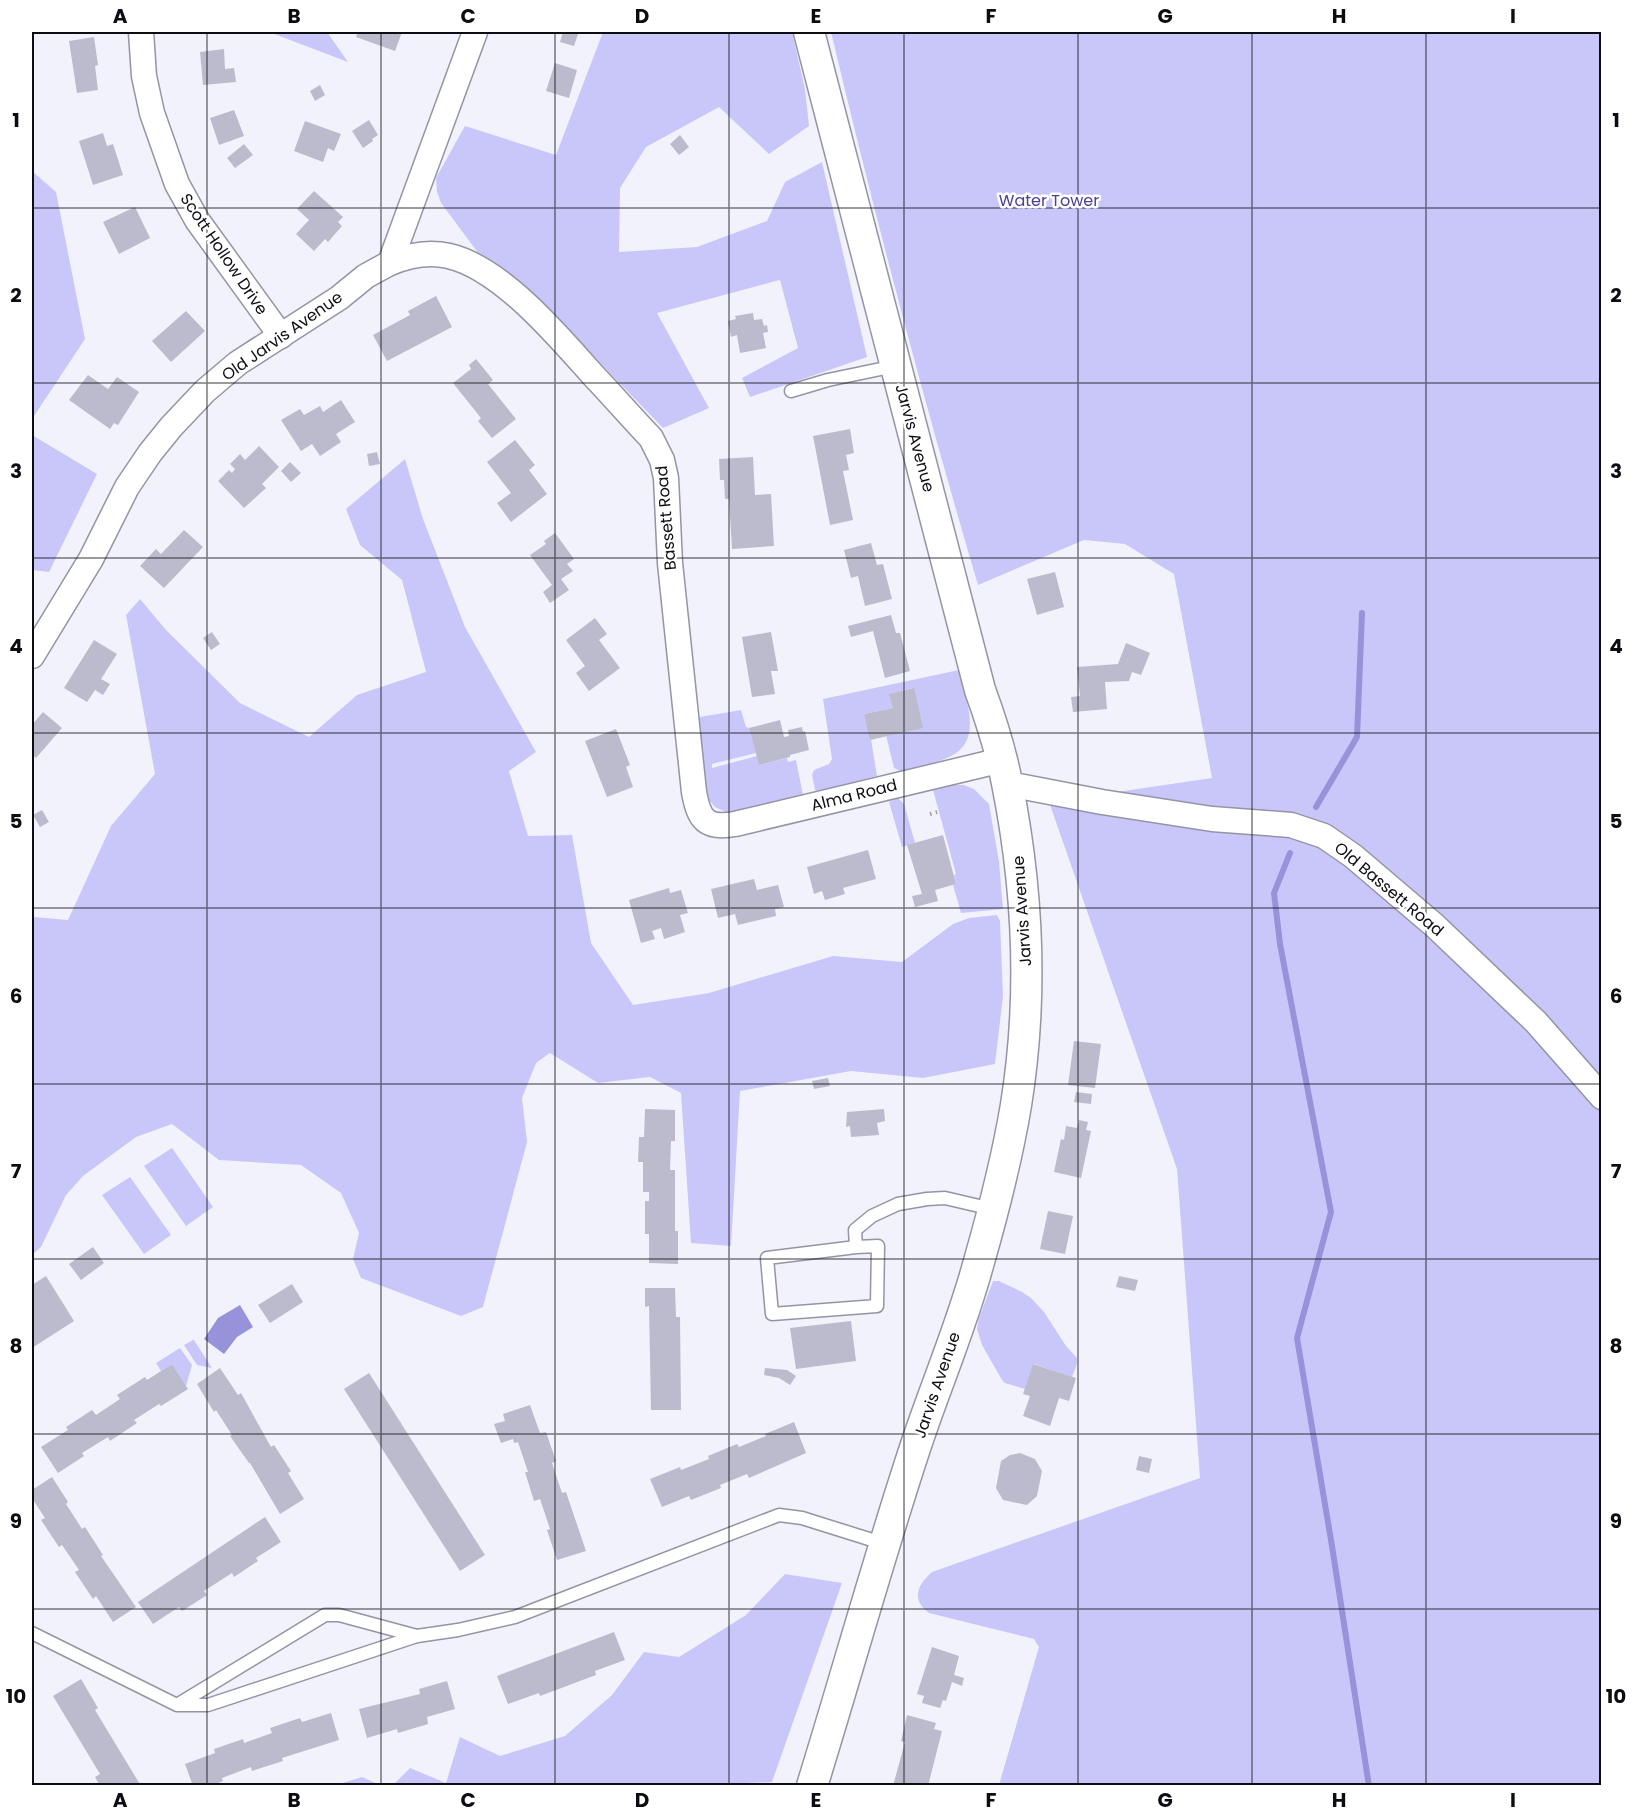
<svg xmlns="http://www.w3.org/2000/svg" width="1633" height="1817" font-family="Poppins,sans-serif">
  <rect width="100%" height="100%" fill="#f2f2fd"/>
  <g fill="#c9c7fa">
    <polygon points="269,32 327,32 348,62"/>
    <polygon points="603,32 792,32 805,89 809,126 769,154 719,107 646,147 620,188 619,252 697,247 767,221 785,182 822,162 867,357 750,397 742,378 798,348 780,280 657,313 709,408 663,428 576,338 479,254 441,203 437,192 436,178 465,126 556,155"/>
    <path d="M831,32H1601V1785H999L1039,1647L1034,1639L929,1613C911,1600 917,1585 932,1572L1200,1478L1177,1169L1049,802L1212,778L1174,574L1125,544L1084,540L978,585C924,402 875,217 831,32Z"/>
    <polygon points="32,171 56,192 85,339 32,419"/>
    <polygon points="32,435 97,474 49,572 32,570"/>
    <polygon points="405,459 423,519 465,627 536,752 509,771 528,836 572,835 591,943 633,1005 709,993 833,956 902,962 953,924 969,918 997,915 1000,921 1003,996 995,1064 923,1078 851,1071 740,1091 731,1246 691,1243 681,1093 650,1077 598,1083 550,1053 536,1063 522,1098 527,1142 483,1307 461,1316 361,1278 353,1259 359,1233 341,1193 301,1165 219,1160 172,1124 136,1137 83,1176 66,1195 41,1247 32,1255 32,923 34,917 68,920 111,826 155,774 126,615 140,599 166,630 240,703 309,737 357,695 426,672 402,580 360,545 346,509"/>
    <path d="M959,670C965,699 985,741 949,757C934,764 916,767 900,771L894,768L886,735L913,688L890,694L893,708L864,714L871,739L877,776L819,791L815,790L812,775L814,770L829,764L832,759L823,699Z"/>
    <polygon points="741,710 746,727 749,728 756,753 712,764 712,768 757,756 759,765 787,758 788,762 796,760 803,795 731,812 726,812 715,807 710,801 707,793 699,721 700,717"/>
    <polygon points="951,785 964,785 974,789 989,804 999,862 1003,909 961,913 953,885 956,884 954,875 956,874 933,790"/>
    <polygon points="898,798 904,804 915,843 902,847 889,802"/>
    <polygon points="172,1148 213,1207 186,1226 144,1166"/>
    <polygon points="130,1177 171,1235 144,1254 102,1195"/>
    <polygon points="993,1281 999,1281 1022,1292 1031,1298 1044,1312 1066,1346 1077,1358 1077,1364 1072,1377 1034,1364 1025,1389 1005,1383 1002,1380 982,1345 977,1329 979,1318"/>
    <polygon points="193,1340 194,1340 212,1368 197,1365 184,1345"/>
    <polygon points="180,1348 192,1365 186,1386 172,1364 161,1371 156,1363"/>
    <polygon points="785,1574 842,1583 772,1782 672,1786 393,1785 410,1768 446,1783 460,1737 500,1756 565,1736 612,1695 644,1652 679,1657 746,1615"/>
    <polygon points="362,1777 380,1785 336,1785"/>
  </g>
  <polygon fill="#9892da" points="240,1305 253,1327 237,1337 224,1354 204,1339 218,1318"/>
  <g fill="none" stroke-linecap="round" stroke-linejoin="round">
    <g stroke="#9892da" stroke-width="6">
      <polyline points="1316,807 1357,737 1362,613"/>
      <polyline points="1290,853 1274,893 1280,944 1331,1212 1297,1338 1332,1546 1369,1786"/>
    </g>
  </g>
  <g fill="#bbbbcd">
    <polygon points="358,32 402,32 395,51 356,37"/>
    <polygon points="563,32 578,34 574,46 560,42"/>
    <polygon points="94,37 98,65 95,66 98,90 77,93 69,41"/>
    <polygon points="224,49 225,69 234,68 236,82 203,85 200,52"/>
    <polygon points="555,63 577,70 569,98 546,91"/>
    <polygon points="320,85 325,95 315,101 310,91"/>
    <polygon points="234,110 244,136 219,145 210,118"/>
    <polygon points="369,120 378,135 372,139 373,141 363,148 352,131"/>
    <polygon points="305,121 341,134 334,151 328,148 323,162 294,151"/>
    <polygon points="103,133 107,146 113,144 123,175 93,185 79,141"/>
    <polygon points="680,135 689,147 679,155 670,144"/>
    <polygon points="244,144 253,155 235,168 227,158"/>
    <polygon points="314,191 343,217 338,222 342,226 328,242 325,239 314,251 296,234 309,220 297,209"/>
    <polygon points="135,207 150,238 119,254 103,222"/>
    <polygon points="436,296 452,327 387,361 373,335 410,315 408,311"/>
    <polygon points="186,311 205,331 171,362 152,341"/>
    <polygon points="753,313 754,320 762,319 764,326 767,325 768,332 763,333 766,348 740,353 737,335 731,337 728,321 736,319 735,316"/>
    <polygon points="476,359 493,380 488,384 516,419 492,438 478,421 481,418 453,383 471,369 469,365"/>
    <polygon points="88,375 108,389 117,377 139,392 118,425 114,423 110,429 69,400"/>
    <polygon points="341,400 355,422 336,434 341,442 320,456 312,444 301,451 281,420 300,409 304,415 320,406 323,412"/>
    <polygon points="850,429 854,453 846,455 849,470 843,471 853,520 830,525 813,436"/>
    <polygon points="515,440 535,465 529,470 547,494 511,522 497,503 511,493 487,462"/>
    <polygon points="259,446 279,467 262,484 266,488 244,508 218,481 229,470 232,473 235,469 230,464 240,454 245,460"/>
    <polygon points="377,452 380,464 369,466 367,454"/>
    <polygon points="753,457 755,495 771,494 774,546 732,549 729,499 725,499 724,480 720,480 719,459"/>
    <polygon points="290,462 301,473 291,482 281,471"/>
    <polygon points="184,530 203,547 164,588 140,566 156,549 161,554"/>
    <polygon points="555,533 574,559 567,564 573,571 561,579 569,590 550,603 543,592 552,585 530,555 546,544 544,541"/>
    <polygon points="871,543 877,565 883,564 892,599 865,606 858,576 851,578 844,550"/>
    <polygon points="1055,572 1064,607 1037,615 1027,579"/>
    <polygon points="891,615 896,633 900,633 910,671 885,678 873,631 851,637 848,626"/>
    <polygon points="595,618 607,634 599,640 620,668 589,691 576,673 585,666 566,640"/>
    <polygon points="212,632 220,644 211,650 203,638"/>
    <polygon points="771,632 778,671 771,671 775,694 752,697 742,637"/>
    <polygon points="94,640 117,654 101,679 110,684 103,695 95,690 87,702 64,688"/>
    <polygon points="1126,643 1150,653 1141,675 1132,672 1129,681 1105,682 1107,709 1073,712 1071,697 1080,696 1077,667 1118,664"/>
    <polygon points="914,688 923,728 870,740 864,714 893,708 889,694"/>
    <polygon points="43,712 62,728 36,758 32,754 32,725"/>
    <polygon points="780,720 784,737 789,736 788,730 802,727 803,732 805,731 809,750 790,755 790,757 759,765 749,728"/>
    <polygon points="616,729 630,765 626,767 633,787 607,797 585,741"/>
    <polygon points="42,810 49,822 40,827 33,815"/>
    <polygon points="943,835 956,884 935,890 938,901 915,907 912,896 922,894 907,845"/>
    <polygon points="868,850 876,879 843,888 845,894 825,900 822,891 814,894 807,867"/>
    <polygon points="754,879 757,890 778,885 784,907 775,909 776,916 738,925 735,914 718,918 711,889"/>
    <polygon points="669,888 670,893 681,890 688,913 680,915 685,932 664,939 661,928 652,931 655,939 641,943 629,900"/>
    <polygon points="1074,1041 1101,1044 1095,1088 1068,1085"/>
    <polygon points="828,1078 830,1086 814,1089 812,1081"/>
    <polygon points="1076,1092 1092,1094 1091,1104 1074,1102"/>
    <polygon points="645,1109 675,1110 675,1141 671,1141 670,1170 675,1170 675,1231 678,1231 678,1264 649,1263 649,1234 645,1234 645,1201 649,1201 649,1192 643,1192 643,1162 638,1162 639,1137 644,1137"/>
    <polygon points="884,1109 885,1121 877,1123 879,1135 851,1137 850,1126 846,1127 847,1112"/>
    <polygon points="1079,1120 1088,1122 1086,1130 1091,1131 1081,1178 1054,1172 1061,1139 1064,1140 1066,1126 1077,1128"/>
    <polygon points="1048,1211 1073,1216 1065,1254 1040,1249"/>
    <polygon points="93,1247 104,1263 81,1280 69,1264"/>
    <polygon points="46,1276 74,1321 32,1348 32,1285"/>
    <polygon points="1119,1276 1138,1280 1135,1291 1116,1287"/>
    <polygon points="292,1284 303,1302 270,1323 258,1305"/>
    <polygon points="645,1288 675,1288 676,1317 680,1317 681,1410 651,1410 649,1306 645,1307"/>
    <polygon points="851,1321 856,1361 796,1369 790,1328"/>
    <polygon points="172,1364 188,1389 161,1406 159,1404 134,1420 137,1423 110,1441 108,1437 82,1453 84,1456 58,1473 41,1447 68,1430 66,1427 92,1410 96,1415 120,1399 117,1395 145,1377 147,1380"/>
    <polygon points="1033,1364 1076,1378 1069,1401 1059,1398 1050,1426 1023,1416 1030,1396 1023,1394"/>
    <polygon points="220,1368 238,1395 241,1393 271,1447 274,1445 291,1471 288,1473 304,1499 280,1514 250,1463 249,1463 230,1436 232,1435 216,1410 214,1412 197,1384"/>
    <polygon points="765,1368 787,1370 796,1376 790,1385 779,1378 764,1375"/>
    <polygon points="369,1373 485,1555 460,1571 344,1389"/>
    <polygon points="530,1405 540,1433 546,1432 556,1461 552,1463 562,1493 566,1492 586,1551 557,1560 547,1530 550,1529 540,1499 534,1501 525,1472 528,1472 518,1442 514,1443 513,1439 501,1443 494,1424 505,1421 503,1414"/>
    <polygon points="794,1422 806,1453 749,1478 747,1474 720,1485 721,1488 691,1500 689,1496 662,1507 650,1479 680,1467 681,1470 709,1459 708,1456 737,1444 739,1447 766,1436 765,1434"/>
    <polygon points="1020,1453 1035,1459 1042,1471 1037,1496 1027,1505 1003,1500 996,1488 1001,1461 1010,1455"/>
    <polygon points="1139,1456 1152,1459 1149,1473 1136,1470"/>
    <polygon points="52,1477 68,1502 66,1504 82,1529 85,1527 103,1555 101,1556 136,1607 113,1622 96,1596 93,1599 75,1572 79,1570 62,1545 59,1547 41,1520 45,1518 32,1498 32,1490"/>
    <polygon points="265,1517 281,1542 256,1558 258,1561 234,1577 232,1573 204,1591 207,1595 182,1611 179,1607 153,1624 138,1602"/>
    <polygon points="614,1632 625,1660 595,1671 596,1675 540,1696 539,1693 508,1704 497,1676"/>
    <polygon points="932,1647 959,1656 954,1675 964,1678 962,1686 952,1682 946,1701 943,1700 940,1708 922,1703 924,1696 917,1694"/>
    <polygon points="81,1679 98,1708 95,1710 141,1786 100,1786 95,1777 100,1774 53,1696"/>
    <polygon points="447,1681 455,1709 427,1717 428,1724 398,1733 397,1729 367,1738 359,1709 420,1694 419,1689"/>
    <polygon points="331,1713 339,1740 282,1758 283,1761 252,1771 251,1767 222,1778 223,1781 211,1786 193,1786 185,1764 215,1753 214,1749 243,1739 244,1743 272,1733 270,1728 300,1718 302,1722"/>
    <polygon points="907,1715 936,1723 934,1729 942,1731 928,1786 893,1786 905,1742 901,1741"/>
  </g>
  <g fill="none" stroke-linecap="round" stroke-linejoin="round">
    <g stroke="#9494a5" stroke-width="15">
      <g id="service">
        <polyline points="791,391 828,380 895,366"/>
        <polyline points="856,1247 767,1258 772,1314 877,1306 878,1246 856,1247 855,1230 872,1216 898,1204 927,1199 945,1198 992,1209"/>
        <polyline points="32,1633 177,1705 208,1705 417,1636 339,1615 325,1615 177,1705"/>
        <polyline points="417,1636 458,1630 515,1617 779,1515 802,1518 885,1544"/>
      </g>
    </g>
    <g stroke="#9494a5" stroke-width="27">
      <g id="minor">
        <polyline points="141,32 144,76 152,113 177,184 197,220 281,336"/>
        <path d="M390,263C409,255 428,251 449,256C501,268 557,335 592,374C612,395 631,417 651,438L662,460L666,478L670,563L694,792C699,820 706,829 735,824L1002,760"/>
        <polyline points="32,656 91,559 127,487 150,453 171,427 205,391 238,363 339,298 366,276 390,263 475,32"/>
        <polyline points="1008,784 1102,802 1212,819 1291,825 1324,836 1353,856 1434,925 1536,1022 1602,1097"/>
      </g>
    </g>
    <g stroke="#9494a5" stroke-width="33">
      <path id="tertiary" d="M809,32L980,690C991,720 1001,751 1007,783C1028,888 1033,999 1016,1105C1007,1159 993,1213 978,1265C961,1328 935,1387 915,1448C878,1560 847,1673 812,1786"/>
    </g>
    <polyline stroke="#9999a2" stroke-width="4" stroke-dasharray="1.5 4.5" stroke-linecap="butt" points="930,814 937,812"/>
    <use href="#service" stroke="#fff" stroke-width="12"/>
    <use href="#minor" stroke="#fff" stroke-width="24"/>
    <use href="#tertiary" stroke="#fff" stroke-width="30"/>
  </g>
  <path fill="none" stroke="#0c0c12" stroke-width="1.5" stroke-opacity="0.55" d="M207,32V1786M381,32V1786M555,32V1786M729,32V1786M904,32V1786M1078,32V1786M1252,32V1786M1426,32V1786M32,208H1602M32,383H1602M32,558H1602M32,733H1602M32,908H1602M32,1084H1602M32,1259H1602M32,1434H1602M32,1609H1602"/>
  <g text-anchor="middle" dominant-baseline="central" stroke-width="5" stroke-linejoin="round" paint-order="stroke">
    <g font-size="16" fill="#4d4094" stroke="#fff">
      <text x="1049" y="200">Water Tower</text>
    </g>
    <g font-size="16" fill="#0c0c12" stroke="#fff">
      <text transform="translate(224 254) rotate(56)">Scott Hollow Drive</text>
      <text transform="translate(282 336) rotate(-35)">Old Jarvis Avenue</text>
      <text transform="translate(915 438) rotate(75)">Jarvis Avenue</text>
      <text transform="translate(666 518) rotate(-95)">Bassett Road</text>
      <text transform="translate(854 795) rotate(-14)">Alma Road</text>
      <text transform="translate(1389 889) rotate(40)">Old Bassett Road</text>
      <text transform="translate(1022 911) rotate(-94)">Jarvis Avenue</text>
      <text transform="translate(937 1385) rotate(-71)">Jarvis Avenue</text>
    </g>
  </g>
  <rect width="1633" height="1817" fill="none" stroke="#ffffff" stroke-width="66"/>
  <rect x="33" y="33" width="1567" height="1751" fill="none" stroke="#0c0c12" stroke-width="2"/>
  <g font-size="20" text-anchor="middle" font-weight="bold" fill="#0c0c12">
    <text x="120" y="23">A</text>
    <text x="294" y="23">B</text>
    <text x="468" y="23">C</text>
    <text x="642" y="23">D</text>
    <text x="816" y="23">E</text>
    <text x="991" y="23">F</text>
    <text x="1165" y="23">G</text>
    <text x="1339" y="23">H</text>
    <text x="1513" y="23">I</text>
    <text x="16" y="127">1</text>
    <text x="1616" y="127">1</text>
    <text x="16" y="302">2</text>
    <text x="1616" y="302">2</text>
    <text x="16" y="478">3</text>
    <text x="1616" y="478">3</text>
    <text x="16" y="653">4</text>
    <text x="1616" y="653">4</text>
    <text x="16" y="828">5</text>
    <text x="1616" y="828">5</text>
    <text x="16" y="1003">6</text>
    <text x="1616" y="1003">6</text>
    <text x="16" y="1178">7</text>
    <text x="1616" y="1178">7</text>
    <text x="16" y="1353">8</text>
    <text x="1616" y="1353">8</text>
    <text x="16" y="1528">9</text>
    <text x="1616" y="1528">9</text>
    <text x="16" y="1703">10</text>
    <text x="1616" y="1703">10</text>
    <text x="120" y="1807">A</text>
    <text x="294" y="1807">B</text>
    <text x="468" y="1807">C</text>
    <text x="642" y="1807">D</text>
    <text x="816" y="1807">E</text>
    <text x="991" y="1807">F</text>
    <text x="1165" y="1807">G</text>
    <text x="1339" y="1807">H</text>
    <text x="1513" y="1807">I</text>
  </g>
</svg>
